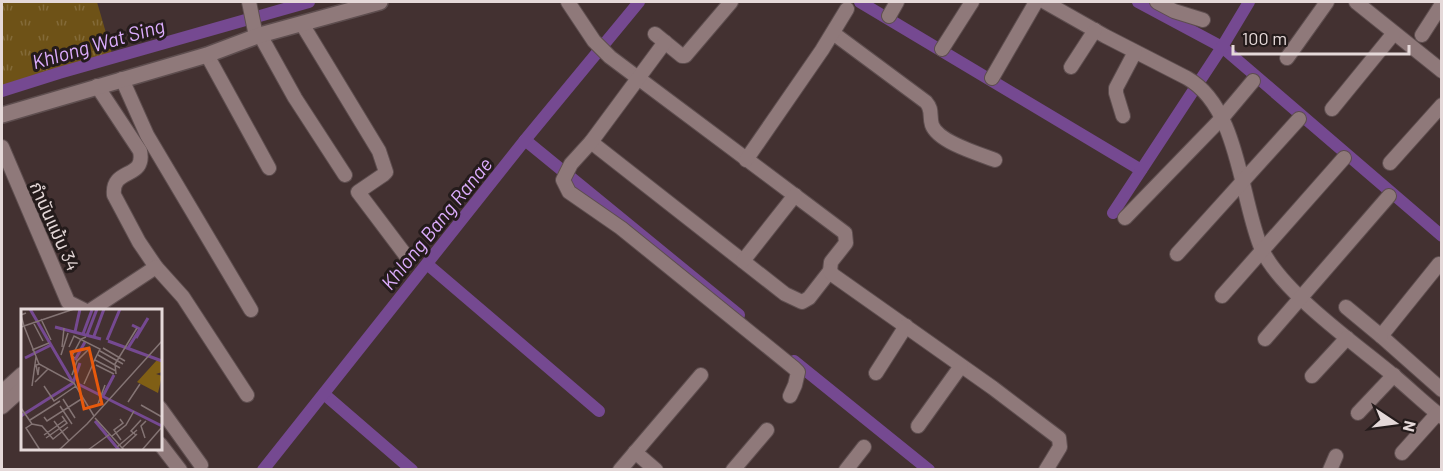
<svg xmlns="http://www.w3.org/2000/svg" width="1443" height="471" font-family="Barlow,'Noto Sans Thai',sans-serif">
  <defs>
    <pattern id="grass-tufts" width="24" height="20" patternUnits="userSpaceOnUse" patternTransform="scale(1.5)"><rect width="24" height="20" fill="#6e5217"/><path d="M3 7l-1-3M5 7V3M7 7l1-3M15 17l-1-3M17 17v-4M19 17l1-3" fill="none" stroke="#836a38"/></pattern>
  </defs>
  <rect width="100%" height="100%" fill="#433131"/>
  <polygon fill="url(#grass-tufts)" points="2,2 97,2 113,57 2,90"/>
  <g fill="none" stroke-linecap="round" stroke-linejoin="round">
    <g stroke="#754991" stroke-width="12">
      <polyline points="860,2 1141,170"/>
      <polyline points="1138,2 1222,47 1442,236"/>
      <polyline points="2,91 59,73 309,2"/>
      <polyline points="525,140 739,315"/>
      <polyline points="1113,213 1222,47 1249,2"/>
      <polyline points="427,264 599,411"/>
      <polyline points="794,361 929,470"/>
      <polyline points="324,394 412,470"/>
      <polyline points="263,470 525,140 639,2"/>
    </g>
    <g stroke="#5e4e4f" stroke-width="16">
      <g id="minor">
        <polyline points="249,2 256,36"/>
        <polyline points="568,2 594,41 610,57 845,233 846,243 831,262 830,271 809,298 802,302 785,294 591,142"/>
        <path d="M1045,2L1105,36L1187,78C1238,107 1240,194 1260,245C1277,289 1356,344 1393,375C1410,389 1425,404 1442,417"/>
        <polyline points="1157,2 1174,11 1203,20"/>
        <polyline points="1356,2 1442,71"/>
        <polyline points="889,16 897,2"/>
        <polyline points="302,24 379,151 386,172 383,175 358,192 407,257"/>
        <path d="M833,33L926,102C933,110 929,115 932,125C938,142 979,154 995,160"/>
        <polyline points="655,34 682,56 685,56 731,2"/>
        <polyline points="260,35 295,98 345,175"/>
        <polyline points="1422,35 1442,4"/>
        <polyline points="665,42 591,142 571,164 563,180 569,192 621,228 794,368 798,372 795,385 790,396"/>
        <polyline points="942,49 972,2"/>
        <polyline points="207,55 269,168"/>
        <polyline points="1287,58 1327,2"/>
        <polyline points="1071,67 1095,30"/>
        <polyline points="992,78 1036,2"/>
        <polyline points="122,79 147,135 251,310"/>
        <path d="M97,86L140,151C146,180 111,167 114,195L139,242L156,267L183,297L247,395"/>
        <polyline points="1332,109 1394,33"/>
        <polyline points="1123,116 1116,93 1116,88 1135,52"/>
        <polyline points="2,147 68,302 84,310"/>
        <polyline points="746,160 822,50 847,9"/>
        <polyline points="1390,163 1442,105"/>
        <polyline points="1125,218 1222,118 1253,81"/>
        <polyline points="1177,254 1299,119"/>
        <polyline points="743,261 795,195"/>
        <polyline points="1439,264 1381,336 1442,390"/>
        <polyline points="830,271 833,275 993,388 1059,438 1060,447 1046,470"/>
        <polyline points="1222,296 1344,158"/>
        <polyline points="1346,307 1381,336"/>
        <polyline points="91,310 156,267"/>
        <polyline points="1265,339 1389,196"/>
        <polyline points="876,373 906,326"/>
        <polyline points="1312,376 1347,338"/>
        <polyline points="2,392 22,374"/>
        <polyline points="2,407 22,389"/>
        <polyline points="160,408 201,465"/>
        <polyline points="1358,413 1394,375"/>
        <polyline points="918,426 961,366"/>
        <polyline points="160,444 180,470"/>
        <polyline points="635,452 656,470"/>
        <polyline points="1402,453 1437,414"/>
        <polyline points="620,470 701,375"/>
        <polyline points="733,470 767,430"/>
        <polyline points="846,470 864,447"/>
        <polyline points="1330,470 1336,456"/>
      </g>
    </g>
    <g stroke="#5e4e4f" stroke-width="18">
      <polyline id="tertiary" points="2,115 207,55 260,35 380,2"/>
    </g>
    <use href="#minor" stroke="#8f797a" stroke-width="14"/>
    <use href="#tertiary" stroke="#8f797a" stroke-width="15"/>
  </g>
  <g text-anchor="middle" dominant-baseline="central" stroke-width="6" stroke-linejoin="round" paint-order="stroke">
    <g font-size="18" fill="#e5d9d9" stroke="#241b1b">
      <text transform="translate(55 226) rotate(66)">กำนันแม้น 34</text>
    </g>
    <g font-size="20" font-style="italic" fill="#dbacfc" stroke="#241b1b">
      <text transform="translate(98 43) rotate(-16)">Khlong Wat Sing</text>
      <text transform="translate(436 223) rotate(-51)">Khlong Bang Ranae</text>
    </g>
  </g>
  <g transform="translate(21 309)">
    <rect width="141" height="141" fill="#433131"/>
    <path d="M136,51L141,52V63L135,65L141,67L137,84L116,73Z" fill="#805f15"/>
    <path fill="none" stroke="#754991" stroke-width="3" d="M9,0L51,72M34,18L80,30M54,23L59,0M62,25L71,1M66,26L76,0M73,27L83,0M115,29L127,9M86,31L99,0M87,32L141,52M107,39L119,20L111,16M4,49L30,36M54,51L64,33M57,75L141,117M82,87L93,66M0,107L52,74L59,54M74,112L98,141"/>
    <path fill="none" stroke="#847474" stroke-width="1.5" d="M5,4L0,6L3,17L18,55L53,74L73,107M20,10L30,31M12,13L22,32M0,18L53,0M41,38L43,19M48,38L53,27L79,40L72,54M82,39L104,52M11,41L28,34M79,42L102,55M40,46L47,24M77,46L99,59M54,49L51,47L60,30L65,28M74,51L95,62M75,56L93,65M18,58L17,66L15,56L19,55M95,65L94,55L116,19M51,66L56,52L69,39M14,73L27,60M63,75L72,55M11,77L15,48M23,77L33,92L55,77M42,90L54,109M107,93L119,75M77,95L84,76M120,96L141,108M39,97L51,115M0,99L11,115L21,117L32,130L47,118M23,108L26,112L62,89M74,109L103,141M99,110L102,114L93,121L100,131M9,111L39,92M33,112L48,132M11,115L5,119L19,141M23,126L44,111M115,126L110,122L120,111M91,127L105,116L113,102M25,129L46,114L41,107M124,129L120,117L125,112M96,138L116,121M101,139L116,125M38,141L66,115L141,32M67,141L89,125M121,141L141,118"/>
    <path fill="#e8590c" fill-opacity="0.15" stroke="#e8590c" stroke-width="3" d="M68,39L81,95L63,100L50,43Z"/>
    <rect width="141" height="141" fill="none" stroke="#e5d9d9" stroke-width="3"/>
  </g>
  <rect width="1443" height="471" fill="none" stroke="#e5d9d9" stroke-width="6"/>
  <g transform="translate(1395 423) rotate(103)" stroke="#241b1b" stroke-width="4.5" paint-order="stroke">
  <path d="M0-4.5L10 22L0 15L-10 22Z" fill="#e5d9d9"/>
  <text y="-9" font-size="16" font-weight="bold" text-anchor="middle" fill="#e5d9d9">N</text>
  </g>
  <path d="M1233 45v9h176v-9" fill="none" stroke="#e5d9d9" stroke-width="3"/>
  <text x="1242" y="45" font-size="18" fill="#e5d9d9" stroke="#241b1b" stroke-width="4.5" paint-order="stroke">100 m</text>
</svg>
